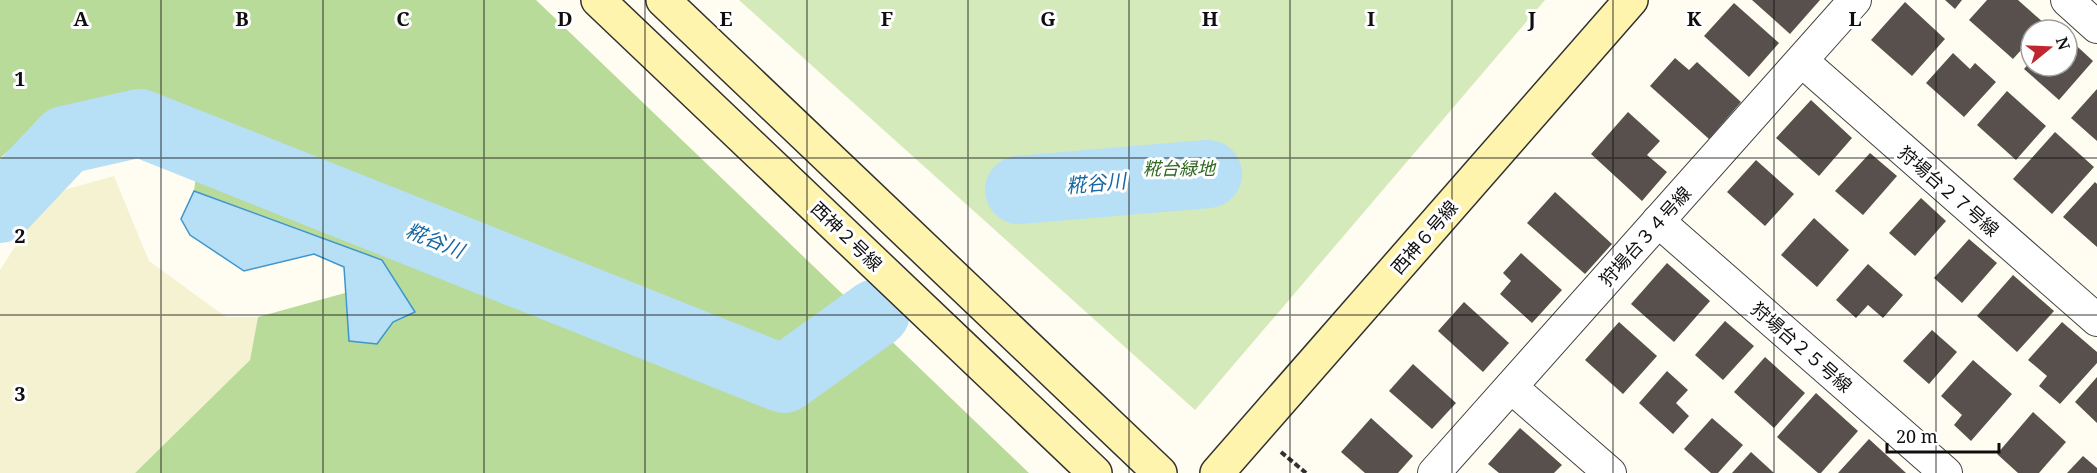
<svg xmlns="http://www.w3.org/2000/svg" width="2097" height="473" font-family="'Noto Serif','Noto Sans JP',serif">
  <rect width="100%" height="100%" fill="#fffcf2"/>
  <polygon fill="#f5f2d2" points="114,176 149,261 226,317 258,317 250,360 135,473 0,473 0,270 49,194"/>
  <polygon fill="#d4eabb" points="739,0 1545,0 1195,410"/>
  <polygon fill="#b8db9a" points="0,0 536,0 1029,473 135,473 250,360 258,317 345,293 349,341 414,311 382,260 194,191 201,136 156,107 96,105 69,110 44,121 0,158"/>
  <polygon fill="#b7dff6" stroke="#3d96cd" stroke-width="1.5" points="194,191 382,260 415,312 393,322 377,344 349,341 344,267 314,254 244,271 190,235 181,219"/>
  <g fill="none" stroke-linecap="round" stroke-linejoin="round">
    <g stroke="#b7dff6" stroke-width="68">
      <polyline points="1019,190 1208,174"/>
      <polyline points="0,209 65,140 140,123 784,379 876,313"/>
    </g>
  </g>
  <g fill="#58504c">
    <polygon points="1752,0 1820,0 1790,34"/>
    <polygon points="1945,0 1962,0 1955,9"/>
    <polygon points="1987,0 2018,0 2044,23 2039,30 2031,30 2031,39 2013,59 1969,20"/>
    <polygon points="1905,2 1945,39 1912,76 1871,40"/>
    <polygon points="1734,3 1779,43 1749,77 1704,36"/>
    <polygon points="2067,37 2093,61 2059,100 2024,69 2031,61 2031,66 2067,66"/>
    <polygon points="1953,53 1970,69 1975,63 1996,82 1964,117 1926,83"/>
    <polygon points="1675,58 1689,70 1697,62 1741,102 1709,139 1650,86"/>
    <polygon points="2097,89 2097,141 2071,118"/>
    <polygon points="2007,91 2046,126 2016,160 1977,125"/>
    <polygon points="1811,100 1852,138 1819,176 1776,138"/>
    <polygon points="1628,112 1660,141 1647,155 1667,172 1642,201 1591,154"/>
    <polygon points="2055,132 2094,167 2052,214 2013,179"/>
    <polygon points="1870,153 1897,176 1863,215 1835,191"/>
    <polygon points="1756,160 1794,194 1765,226 1727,192"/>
    <polygon points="2095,182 2097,184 2097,247 2063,217"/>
    <polygon points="1555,192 1612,244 1585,274 1527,223"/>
    <polygon points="1921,198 1946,221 1915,256 1889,233"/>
    <polygon points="1814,218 1849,250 1817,287 1781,255"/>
    <polygon points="1969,239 1997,263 1962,303 1934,278"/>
    <polygon points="1521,253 1562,290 1532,323 1500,294 1511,281 1503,273"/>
    <polygon points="1667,263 1710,301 1674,342 1631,304"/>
    <polygon points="1868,264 1903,295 1883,318 1868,305 1856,318 1836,300"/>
    <polygon points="2013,275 2054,311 2017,352 1977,316"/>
    <polygon points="1464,302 1509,343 1483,372 1438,331"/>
    <polygon points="1725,321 1754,346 1723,380 1695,355"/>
    <polygon points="1619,322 1657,356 1623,394 1585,360"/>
    <polygon points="2062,322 2097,352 2097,363 2060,404 2039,386 2047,376 2028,360"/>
    <polygon points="1932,330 1957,352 1929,384 1903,361"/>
    <polygon points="1765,357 1805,393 1774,428 1734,392"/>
    <polygon points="1973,360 2012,394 1971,441 1954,425 1962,415 1941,396"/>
    <polygon points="1413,364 1456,403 1432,429 1389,391"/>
    <polygon points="1667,371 1688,390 1676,403 1689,416 1673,434 1639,403"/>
    <polygon points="2097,377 2097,423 2075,402"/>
    <polygon points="1816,393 1858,431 1821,473 1818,473 1777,437"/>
    <polygon points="2033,412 2066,442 2039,473 2018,473 1997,454"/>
    <polygon points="1371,418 1413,456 1398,473 1365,473 1341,452"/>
    <polygon points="1712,418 1743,445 1718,473 1711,473 1684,449"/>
    <polygon points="1520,428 1562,465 1554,473 1499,473 1488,464"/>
    <polygon points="1869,439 1906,473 1838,473"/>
    <polygon points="1751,452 1774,473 1732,473"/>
    <polygon points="2083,456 2097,468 2097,473 2067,473"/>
  </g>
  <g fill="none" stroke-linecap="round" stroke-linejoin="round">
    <g stroke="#424242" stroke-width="34">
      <g id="street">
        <polyline points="2067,0 2097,27"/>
        <polyline points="1802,61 2097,320"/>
        <polyline points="1658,221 1946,473"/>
        <polyline points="1511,387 1610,473"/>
        <polyline points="1434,473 1855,0"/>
      </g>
    </g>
    <g stroke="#313131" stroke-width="36">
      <g id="secondary">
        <polyline points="598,0 1095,473"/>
        <polyline points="663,0 1160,473"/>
        <polyline points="1217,473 1631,0"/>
      </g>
    </g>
    <polyline stroke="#313131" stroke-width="4" stroke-dasharray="6 3" stroke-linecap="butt" points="1281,452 1306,473"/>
    <use href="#street" stroke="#fff" stroke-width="32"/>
    <use href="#secondary" stroke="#fff4ad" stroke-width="33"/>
  </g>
  <path fill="none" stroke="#0f0f0f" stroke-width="1.5" stroke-opacity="0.55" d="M161,0V473M323,0V473M484,0V473M645,0V473M807,0V473M968,0V473M1129,0V473M1290,0V473M1452,0V473M1613,0V473M1774,0V473M1936,0V473M0,158H2097M0,315H2097"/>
  <g text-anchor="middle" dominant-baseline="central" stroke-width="6" stroke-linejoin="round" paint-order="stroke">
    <g font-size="18" font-style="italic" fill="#2f681f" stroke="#fff">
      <text x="1179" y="168">糀台緑地</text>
    </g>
    <g font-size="18" fill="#0f0f0f" stroke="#fff">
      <text transform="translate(1949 191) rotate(41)">狩場台２７号線</text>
      <text transform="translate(847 236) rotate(44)">西神２号線</text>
      <text transform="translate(1645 236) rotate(-48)">狩場台３４号線</text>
      <text transform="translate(1424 237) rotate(-49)">西神６号線</text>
      <text transform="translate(1802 347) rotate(41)">狩場台２５号線</text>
    </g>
    <g font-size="20" font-style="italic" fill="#1767a2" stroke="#fff">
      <text transform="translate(1096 183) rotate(-5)">糀谷川</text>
      <text transform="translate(435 240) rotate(22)">糀谷川</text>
    </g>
  </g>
  <g font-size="20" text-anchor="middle" font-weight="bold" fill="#0f0f0f" stroke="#fff" stroke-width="6" stroke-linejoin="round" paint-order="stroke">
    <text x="81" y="26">A</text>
    <text x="242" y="26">B</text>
    <text x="403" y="26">C</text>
    <text x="565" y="26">D</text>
    <text x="726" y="26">E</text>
    <text x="887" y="26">F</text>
    <text x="1048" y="26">G</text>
    <text x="1210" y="26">H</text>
    <text x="1371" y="26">I</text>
    <text x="1532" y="26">J</text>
    <text x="1694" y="26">K</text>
    <text x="1855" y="26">L</text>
    <text x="20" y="86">1</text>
    <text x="20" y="243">2</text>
    <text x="20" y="401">3</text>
  </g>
  <g transform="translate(2049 48) rotate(72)"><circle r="28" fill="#ffffff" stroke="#9f9f9f" stroke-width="1.5"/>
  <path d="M0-4.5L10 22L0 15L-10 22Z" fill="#c02630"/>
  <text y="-9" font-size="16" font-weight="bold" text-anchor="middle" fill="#0f0f0f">N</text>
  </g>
  <path d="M1887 443v9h112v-9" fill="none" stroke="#0f0f0f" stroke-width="3"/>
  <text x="1896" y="443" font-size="18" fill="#0f0f0f" stroke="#ffffff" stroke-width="4.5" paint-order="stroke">20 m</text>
</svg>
